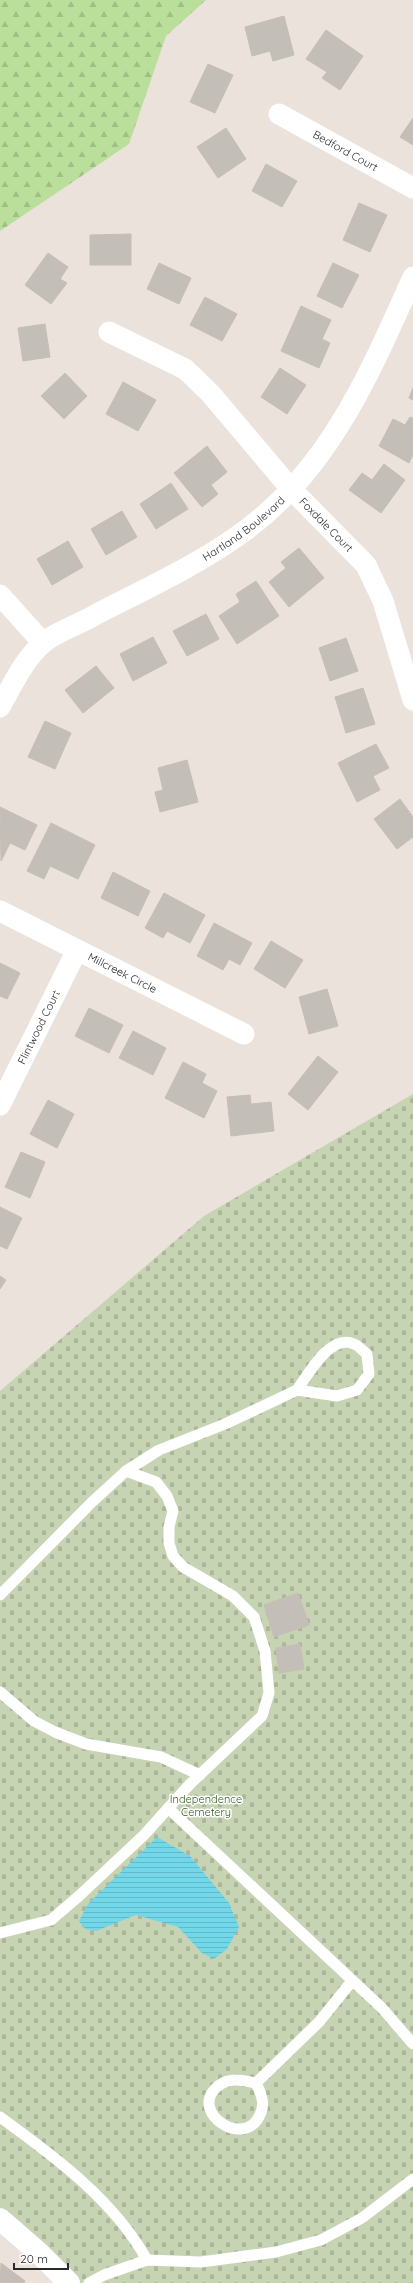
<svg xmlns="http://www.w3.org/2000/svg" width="413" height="2283" font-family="Quicksand,sans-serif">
  <defs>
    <pattern id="forest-firs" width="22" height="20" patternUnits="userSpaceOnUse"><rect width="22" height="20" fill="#b9df9a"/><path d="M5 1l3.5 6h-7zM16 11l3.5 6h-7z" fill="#9fbf85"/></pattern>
    <pattern id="cemetery-stones" width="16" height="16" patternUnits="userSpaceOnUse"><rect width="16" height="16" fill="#c7d4b3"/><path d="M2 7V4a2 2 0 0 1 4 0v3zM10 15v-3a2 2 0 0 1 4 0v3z" fill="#abb69a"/></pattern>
    <pattern id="water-rules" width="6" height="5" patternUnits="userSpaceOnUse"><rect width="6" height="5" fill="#72d7e9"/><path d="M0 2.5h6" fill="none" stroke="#63b9c8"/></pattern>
  </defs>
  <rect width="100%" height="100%" fill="#ebe2db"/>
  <polygon fill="url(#forest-firs)" points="0,0 206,0 166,36 129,144 0,231"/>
  <polygon fill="url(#cemetery-stones)" points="413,1094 413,2283 69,2283 0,2219 0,1391 204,1216"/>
  <polygon fill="url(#water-rules)" points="157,1837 190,1856 229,1903 239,1927 227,1949 214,1959 202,1953 178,1927 136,1915 96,1931 85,1929 79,1921 88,1904"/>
  <g fill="#c3beb7" stroke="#c6beb5">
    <polygon points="284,16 294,55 273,61 270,51 252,56 245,27"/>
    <polygon points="326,30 363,56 340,90 322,78 327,72 306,59"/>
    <polygon points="208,64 233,75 215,113 190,102"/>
    <polygon points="413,118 413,145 400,137"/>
    <polygon points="226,128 246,159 218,178 197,147"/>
    <polygon points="266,164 297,181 282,207 252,191"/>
    <polygon points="359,203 387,215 370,252 343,240"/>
    <polygon points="131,234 131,265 90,265 90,235"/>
    <polygon points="48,253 68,267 60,279 67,283 51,304 25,285"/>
    <polygon points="159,263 191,278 179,304 147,289"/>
    <polygon points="333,263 359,275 342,308 317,296"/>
    <polygon points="205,297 237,314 222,341 190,325"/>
    <polygon points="301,306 331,320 322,339 330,343 319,368 281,351"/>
    <polygon points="45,324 50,357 23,361 18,328"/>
    <polygon points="280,368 306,385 287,414 261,397"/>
    <polygon points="65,373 87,396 64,419 41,396"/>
    <polygon points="123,382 156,400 138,431 106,414"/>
    <polygon points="413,388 413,400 409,398"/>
    <polygon points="410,417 413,418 413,455 409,463 379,446 393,419 405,425"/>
    <polygon points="207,446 227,472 211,485 218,494 202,507 174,473"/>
    <polygon points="384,464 405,480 381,513 349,490 362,473 372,480"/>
    <polygon points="171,483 188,509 156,529 140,504"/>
    <polygon points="122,511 137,537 106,555 91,529"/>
    <polygon points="68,541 83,567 52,585 37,559"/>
    <polygon points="299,548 324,578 289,607 269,582 286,568 281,562"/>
    <polygon points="256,581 279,616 237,644 219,616 240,602 236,594"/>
    <polygon points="206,614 219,639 187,656 173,631"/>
    <polygon points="153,637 167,663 133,681 120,654"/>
    <polygon points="346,638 358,671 330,681 319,648"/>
    <polygon points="96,666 114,688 83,713 65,690"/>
    <polygon points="363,688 375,724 346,733 335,697"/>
    <polygon points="45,721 71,733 55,769 28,757"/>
    <polygon points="376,744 389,768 373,776 380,790 357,802 338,763"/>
    <polygon points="187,760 198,802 160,812 155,792 163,790 158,768"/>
    <polygon points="400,799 413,817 413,837 397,849 374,819"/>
    <polygon points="0,807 37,825 25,850 10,843 1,861"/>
    <polygon points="51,823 95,845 78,879 50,866 44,879 27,871"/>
    <polygon points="113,872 150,891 138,916 101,898"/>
    <polygon points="164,893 205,915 190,943 167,931 163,938 145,928"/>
    <polygon points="214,923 252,943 240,965 229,959 223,970 197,956"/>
    <polygon points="271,941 303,960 285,988 254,969"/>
    <polygon points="0,963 20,973 7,999 0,996"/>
    <polygon points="327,989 338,1026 309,1034 299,997"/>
    <polygon points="89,1008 123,1025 109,1053 75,1036"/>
    <polygon points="133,1031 166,1048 153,1075 119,1058"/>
    <polygon points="318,1056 338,1072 308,1110 288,1094"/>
    <polygon points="183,1062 206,1074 202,1083 217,1091 204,1118 165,1098"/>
    <polygon points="250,1095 251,1104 271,1102 274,1131 231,1136 227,1097"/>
    <polygon points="48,1100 74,1114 57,1148 30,1134"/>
    <polygon points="21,1152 45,1162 30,1198 5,1187"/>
    <polygon points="0,1207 22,1218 7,1249 0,1246"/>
    <polygon points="0,1276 6,1280 0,1289"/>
    <polygon points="298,1593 309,1625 274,1637 264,1605"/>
    <polygon points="300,1644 304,1669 279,1673 276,1648"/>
    <polygon points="1,2263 25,2281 24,2283 0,2283"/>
  </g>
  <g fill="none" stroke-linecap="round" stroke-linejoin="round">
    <g stroke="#fff" stroke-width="11">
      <path d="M126,1471L159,1450L225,1424L297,1390L337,1396L357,1390L369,1374L367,1354C363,1351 359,1346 354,1344C330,1333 308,1375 297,1390"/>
      <polyline points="0,1595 92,1502 126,1471 156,1482 167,1496 173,1511 169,1527 169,1543 173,1556 183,1567 233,1596 254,1617 265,1651 269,1693 262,1716 190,1784 144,1835 79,1896 51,1920 0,1933"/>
      <polyline points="0,1692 34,1721 55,1732 86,1744 161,1757 200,1775"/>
      <polyline points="168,1808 382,2008 413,2044"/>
      <path d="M256,2083C263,2097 266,2107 257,2120C239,2145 194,2113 214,2090C226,2076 240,2080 256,2083L319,2022L352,1981"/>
      <path d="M0,2117C55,2157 114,2200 147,2260"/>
      <polyline points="89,2283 104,2275 147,2260 201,2262 276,2252 321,2240 362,2218 413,2179"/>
    </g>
    <g stroke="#fff" stroke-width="21">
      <path id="s1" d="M279,114L413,188"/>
      <path id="s2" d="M109,332L185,369L210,393L291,489L366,565L383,601L413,700"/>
      <polyline points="0,595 43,643"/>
      <path id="s3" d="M0,707C12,686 24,659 43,643C56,632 80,624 95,615C143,590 194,567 239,535C328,473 370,373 413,277"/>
      <path id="s4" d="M0,911L244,1034"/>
      <path id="s5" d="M0,1105L77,950"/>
    </g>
    <polyline stroke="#fff" stroke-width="22" points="0,2219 38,2252 69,2283"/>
  </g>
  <g text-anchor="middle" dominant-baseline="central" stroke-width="3" stroke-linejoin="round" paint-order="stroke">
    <g font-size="11" fill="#292929" stroke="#fff">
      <text stroke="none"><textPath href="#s1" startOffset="76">Bedford Court</textPath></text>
      <text stroke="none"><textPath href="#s2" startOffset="295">Foxdale Court</textPath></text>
      <text stroke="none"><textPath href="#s3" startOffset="309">Hartland Boulevard</textPath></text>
      <text stroke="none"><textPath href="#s4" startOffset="137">Millcreek Circle</textPath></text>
      <text stroke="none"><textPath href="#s5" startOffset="87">Flintwood Court</textPath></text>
    </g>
    <g font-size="11" fill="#33621d" stroke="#fff">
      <text x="206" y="1799">Independence<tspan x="206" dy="13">Cemetery</tspan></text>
    </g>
  </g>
  <path d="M14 2263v6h54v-6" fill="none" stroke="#292929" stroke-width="2"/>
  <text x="20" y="2263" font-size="12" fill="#292929" stroke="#ffffff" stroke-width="3" paint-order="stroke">20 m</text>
</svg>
